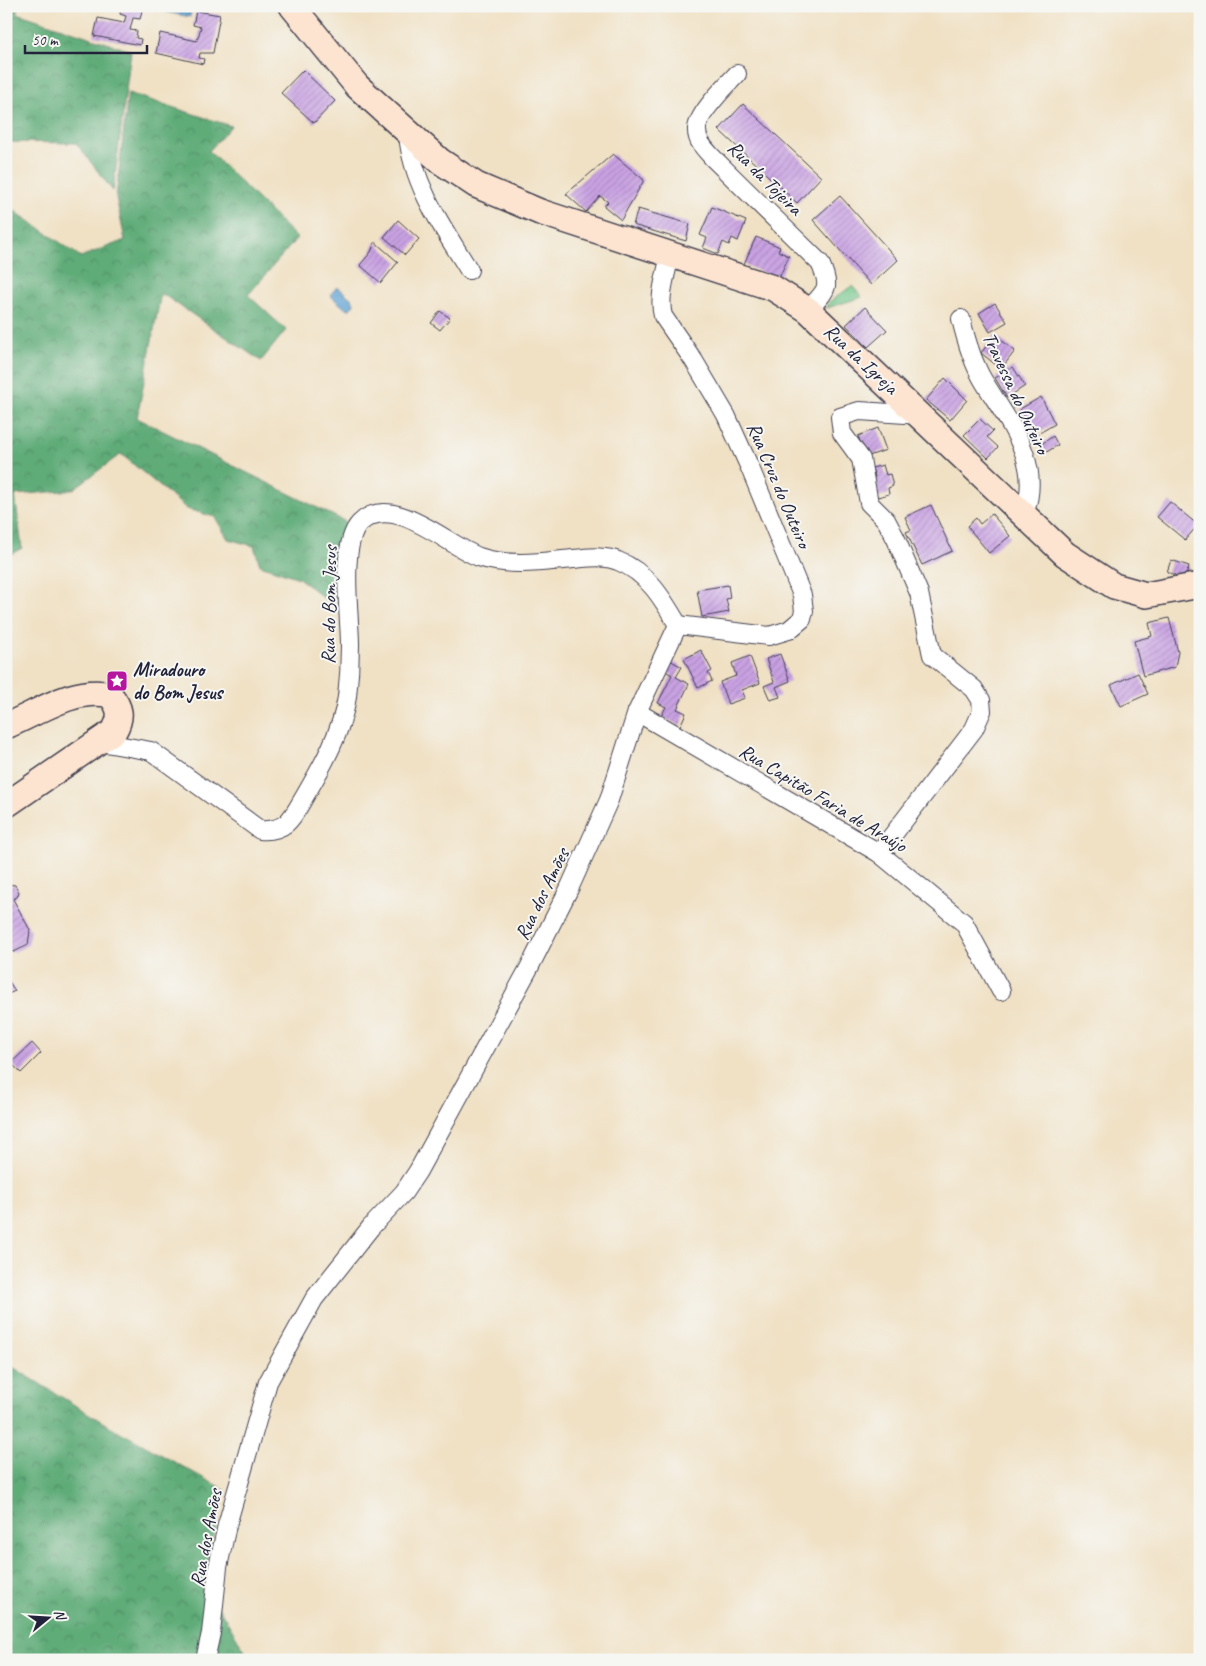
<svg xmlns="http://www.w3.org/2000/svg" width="1206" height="1666" font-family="Caveat,sans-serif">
  <defs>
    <pattern id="forest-crowns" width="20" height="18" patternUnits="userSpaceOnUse" patternTransform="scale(1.25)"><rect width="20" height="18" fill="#5fac78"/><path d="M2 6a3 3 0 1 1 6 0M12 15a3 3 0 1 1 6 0" fill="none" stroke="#4e8c64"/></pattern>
    <pattern id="water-ripples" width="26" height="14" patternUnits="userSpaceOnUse" patternTransform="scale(1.25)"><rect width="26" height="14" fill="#5ea3d3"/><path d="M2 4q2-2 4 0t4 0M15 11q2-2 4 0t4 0" fill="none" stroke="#4d84ac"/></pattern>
    <pattern id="building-hatch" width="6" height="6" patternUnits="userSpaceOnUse" patternTransform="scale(1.25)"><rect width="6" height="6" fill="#caa3e4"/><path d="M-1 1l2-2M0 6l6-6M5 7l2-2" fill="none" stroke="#a484ba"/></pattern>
  </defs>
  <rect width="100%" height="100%" fill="#f6f6f2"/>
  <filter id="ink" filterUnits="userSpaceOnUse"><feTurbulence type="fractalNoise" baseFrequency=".02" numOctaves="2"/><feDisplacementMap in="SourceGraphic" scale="10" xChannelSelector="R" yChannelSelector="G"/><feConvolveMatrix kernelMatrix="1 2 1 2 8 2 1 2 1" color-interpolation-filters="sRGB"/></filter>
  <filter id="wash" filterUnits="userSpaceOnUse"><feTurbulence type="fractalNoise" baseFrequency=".0096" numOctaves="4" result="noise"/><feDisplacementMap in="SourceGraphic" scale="20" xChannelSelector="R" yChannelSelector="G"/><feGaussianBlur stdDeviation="1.12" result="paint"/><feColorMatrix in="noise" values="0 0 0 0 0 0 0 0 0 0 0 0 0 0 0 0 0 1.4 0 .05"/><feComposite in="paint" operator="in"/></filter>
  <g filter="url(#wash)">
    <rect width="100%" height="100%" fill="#f0e1c5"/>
    <polygon fill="#74c88c" stroke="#4b7564" points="852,286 862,297 827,308 829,302"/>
    <g fill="url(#forest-crowns)" stroke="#40675a">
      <polygon points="6,6 18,6 17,13 131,51 113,191 76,143 6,142"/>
      <polygon points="128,93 231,126 209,151 297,238 248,295 286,330 261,361 161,293 137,418 346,522 330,603 299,578 260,565 254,546 228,539 215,517 187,509 121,454 72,490 15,495 22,548 6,557 6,205 81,257 125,240 116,197"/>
      <polygon points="6,1363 104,1423 225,1490 203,1581 250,1660 6,1660"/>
    </g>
    <g fill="url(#water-ripples)" stroke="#406287">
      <polygon points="167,6 192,6 190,17 166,12"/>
      <polygon points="336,288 339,288 353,300 354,304 350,309 346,309 332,297 331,294"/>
    </g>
    <g id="blocks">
      <g fill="url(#building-hatch)">
        <polygon points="129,6 143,6 140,19 133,18 130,30 137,31 136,38 141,39 140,45 94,36 98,18 124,23 126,16 120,14 121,8 128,9"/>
        <polygon points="196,11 220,15 213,53 200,53 199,58 204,59 203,64 156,53 160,33 197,41 201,27 193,25"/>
        <polygon points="303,70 335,101 314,123 281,93"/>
        <polygon points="743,104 821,177 797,203 719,130"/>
        <polygon points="613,154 644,180 621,220 604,206 608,202 600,196 586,212 566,194"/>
        <polygon points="840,196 898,260 871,285 813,220"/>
        <polygon points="712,207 746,221 738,241 732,238 729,245 723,242 718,254 703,248 707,238 700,235"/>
        <polygon points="638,209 690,224 686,241 633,225"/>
        <polygon points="398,220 419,239 405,255 384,237"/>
        <polygon points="756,237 780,247 778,251 789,256 778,280 744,264"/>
        <polygon points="375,242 398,262 381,283 360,265 371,252"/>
        <polygon points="995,303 1007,322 990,332 979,313"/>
        <polygon points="865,307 887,330 868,347 846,325"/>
        <polygon points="440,311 450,318 440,330 431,323"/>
        <polygon points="995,335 1015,351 1001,369 981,353"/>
        <polygon points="1013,367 1025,386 1007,398 995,378"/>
        <polygon points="945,378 967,400 950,420 926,400"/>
        <polygon points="1041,397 1055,424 1034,436 1020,409"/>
        <polygon points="980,419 993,431 987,437 998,447 988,458 964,435"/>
        <polygon points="878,428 886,450 866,457 858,436"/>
        <polygon points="1053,436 1058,445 1045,453 1040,445"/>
        <polygon points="883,465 886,475 890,474 893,486 888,488 889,494 874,498 868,479 875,477 872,468"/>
        <polygon points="1170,502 1198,525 1185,540 1157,517"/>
        <polygon points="931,505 952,551 922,565 906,532 911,530 905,517"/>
        <polygon points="992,514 1010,536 989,553 967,526 976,518 980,524"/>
        <polygon points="1171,560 1189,566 1185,579 1167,572"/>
        <polygon points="728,585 730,598 726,599 729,612 702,617 697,590"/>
        <polygon points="1169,618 1178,652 1175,667 1143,676 1134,641 1152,636 1149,623"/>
        <polygon points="701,650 712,671 708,673 712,681 698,688 684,659"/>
        <polygon points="780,654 790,681 776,687 780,697 770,700 764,686 774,682 766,659"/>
        <polygon points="750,656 760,683 742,690 745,698 728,704 720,682 736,676 732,663"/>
        <polygon points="668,659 682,667 676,677 689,684 677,709 686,713 680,726 661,716 666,707 658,703 672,675 662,669"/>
        <polygon points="1138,673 1148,694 1121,706 1111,685"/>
        <polygon points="6,884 15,885 19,892 17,897 13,899 30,930 28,945 14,952 6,950"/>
        <polygon points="8,980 15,991 6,995 6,982"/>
        <polygon points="32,1043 41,1053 21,1073 11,1063"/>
      </g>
    </g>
  </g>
  <g filter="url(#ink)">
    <use href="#blocks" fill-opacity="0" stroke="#413f50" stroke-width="1"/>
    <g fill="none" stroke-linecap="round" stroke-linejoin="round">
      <g stroke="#413f50" stroke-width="20">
        <g id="street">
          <path d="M737,74C727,85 695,116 697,131C697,142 706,150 713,158L820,263C832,289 826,290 808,310"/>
          <path d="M408,134C412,184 443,228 469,270"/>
          <path d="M670,255C666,275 658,297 663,316L694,361L726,415L750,468L802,595L804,611L802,619L789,630L769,636L678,625"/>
          <path d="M961,319C966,340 972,361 983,380C1008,422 1044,463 1024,514"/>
          <polyline points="637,712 879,853 964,923 1001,991"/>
          <path d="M100,742L151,751L260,830C288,832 293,816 306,794C323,765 342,731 347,697C349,680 350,662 350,645C350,615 339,544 360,523C392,491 448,546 479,557C509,567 542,562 573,559C587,558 604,555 618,561C647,572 663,599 678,625"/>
          <polyline points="879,853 974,729 982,711 981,700 974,689 932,655 919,593 896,539 886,520 869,503 861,459 842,433 840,417 859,411 921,415"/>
          <polyline points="205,1660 211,1633 218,1567 227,1525 268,1382 314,1299 371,1227 404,1192 418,1171 529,968 569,889 609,800 637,712 678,625"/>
        </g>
      </g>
      <g stroke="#413f50" stroke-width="28">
        <g id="secondary">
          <polyline points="292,6 357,86 440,161 476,185 540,212 773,288 808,310 1065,554 1114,586 1146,595 1200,585"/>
          <path d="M6,726C38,713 75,686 110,695C121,708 122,717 114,731L6,805"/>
        </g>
      </g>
      <use href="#street" stroke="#fff" stroke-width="18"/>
      <use href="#secondary" stroke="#fde4d0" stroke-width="25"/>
    </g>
  </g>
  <defs>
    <g id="sight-square" transform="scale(1.125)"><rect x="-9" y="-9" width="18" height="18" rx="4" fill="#b5179e" stroke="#f6f6f2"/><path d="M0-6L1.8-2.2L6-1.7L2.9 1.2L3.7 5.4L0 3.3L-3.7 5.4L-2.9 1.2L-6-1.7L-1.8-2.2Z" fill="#fff"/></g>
  </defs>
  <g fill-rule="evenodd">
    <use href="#sight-square" x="117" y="681"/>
  </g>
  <g text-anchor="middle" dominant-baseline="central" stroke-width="4" stroke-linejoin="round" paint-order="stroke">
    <g font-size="20" fill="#22223b" stroke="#f6f6f2">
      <text transform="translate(765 178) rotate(45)">Rua da Tojeira</text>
      <text transform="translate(861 359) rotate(43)">Rua da Igreja</text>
      <text transform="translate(1016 393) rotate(65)">Travessa do Outeiro</text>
      <text transform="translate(779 485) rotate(67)">Rua Cruz do Outeiro</text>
      <text transform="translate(329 605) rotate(-89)">Rua do Bom Jesus</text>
      <text transform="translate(823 798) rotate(31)">Rua Capitão Faria de Araújo</text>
      <text transform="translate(542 894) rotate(-64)">Rua dos Amões</text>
      <text transform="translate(206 1538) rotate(-79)">Rua dos Amões</text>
    </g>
    <g font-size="20" font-weight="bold" fill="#22223b" stroke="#f6f6f2" text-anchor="start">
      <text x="133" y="669">Miradouro<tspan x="133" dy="23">do Bom Jesus</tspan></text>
    </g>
  </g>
  <rect width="1206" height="1666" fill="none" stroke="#f6f6f2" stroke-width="25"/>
  <g transform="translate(48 1618) rotate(72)" stroke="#f6f6f2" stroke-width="4" paint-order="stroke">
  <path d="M0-4L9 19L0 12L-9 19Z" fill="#22223b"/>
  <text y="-8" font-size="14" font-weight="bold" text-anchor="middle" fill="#22223b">N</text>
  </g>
  <path d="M25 45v8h122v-8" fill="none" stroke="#22223b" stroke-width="2.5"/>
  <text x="32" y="45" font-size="15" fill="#22223b" stroke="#f6f6f2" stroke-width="4" paint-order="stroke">50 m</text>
</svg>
